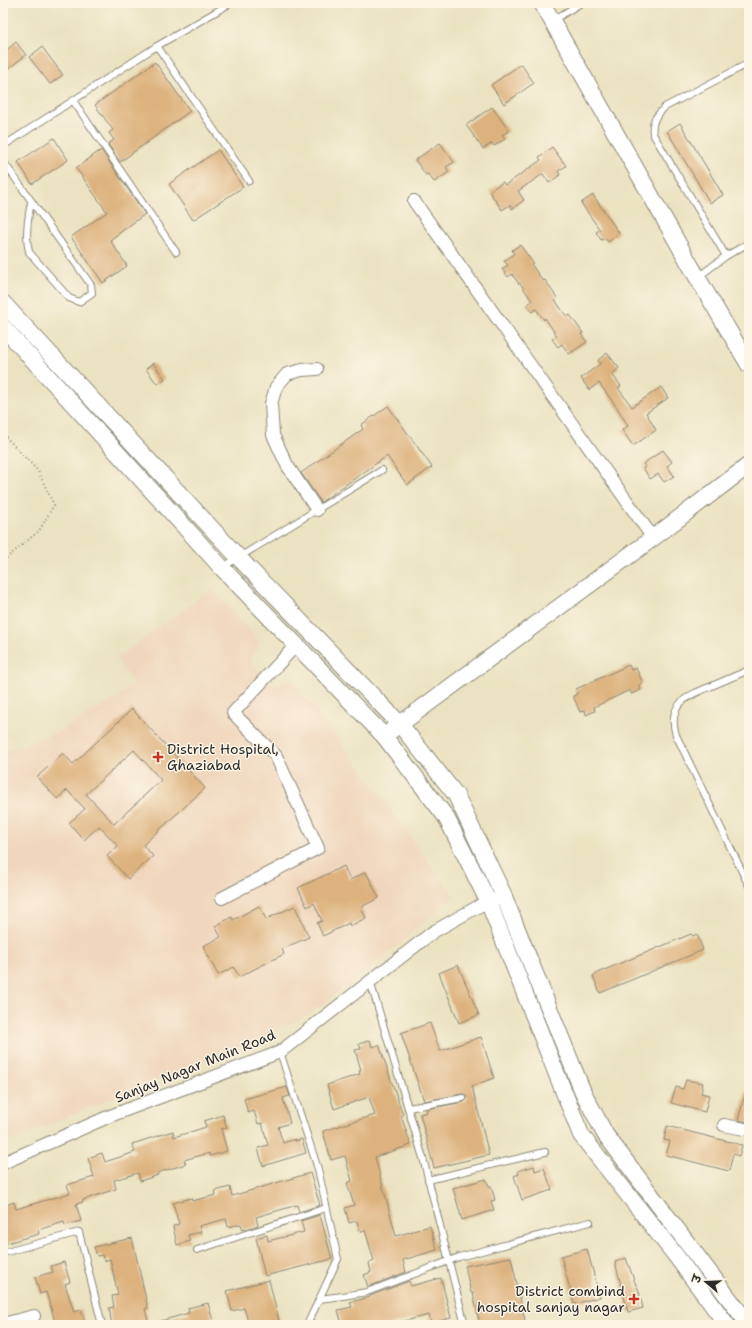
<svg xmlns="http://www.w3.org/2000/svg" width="752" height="1328" font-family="'Shantell Sans','Playpen Sans Deva',sans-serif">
  <rect width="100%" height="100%" fill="#fcf5e5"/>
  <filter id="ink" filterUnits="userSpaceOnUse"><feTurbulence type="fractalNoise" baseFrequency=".025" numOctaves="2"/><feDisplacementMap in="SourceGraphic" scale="8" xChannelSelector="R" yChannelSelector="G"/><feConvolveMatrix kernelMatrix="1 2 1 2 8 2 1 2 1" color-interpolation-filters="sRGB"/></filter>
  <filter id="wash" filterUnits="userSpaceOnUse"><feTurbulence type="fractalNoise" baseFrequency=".012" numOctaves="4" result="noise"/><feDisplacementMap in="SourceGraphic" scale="16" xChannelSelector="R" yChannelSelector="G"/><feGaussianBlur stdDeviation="0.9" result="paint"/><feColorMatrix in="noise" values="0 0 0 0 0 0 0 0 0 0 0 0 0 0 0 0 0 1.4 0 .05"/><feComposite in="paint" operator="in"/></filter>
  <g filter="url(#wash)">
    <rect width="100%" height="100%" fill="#eae2c0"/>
    <polygon fill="#f0d6bc" points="212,589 260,643 250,661 273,687 292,680 359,766 454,896 377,963 311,1013 262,1038 142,1085 3,1144 3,752 56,733 118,697 133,683 117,658"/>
    <g id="blocks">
      <g fill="#ddb27e" fill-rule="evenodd">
        <polygon points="16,42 26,55 3,73 3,53"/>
        <polygon points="42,47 63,75 50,84 29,57"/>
        <polygon points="155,62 190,111 120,162 108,144 114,140 109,133 113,130 95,105"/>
        <polygon points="521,64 534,83 504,104 491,85"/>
        <polygon points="492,107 509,131 502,135 505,139 494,146 492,143 483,149 466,125"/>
        <polygon points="680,123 723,195 710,203 667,131"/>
        <polygon points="54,138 68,160 32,184 18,162"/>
        <polygon points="440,143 454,162 446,167 449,172 434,182 428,174 426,175 415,160"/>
        <polygon points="552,147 566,166 558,171 560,175 549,183 543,174 518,191 524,200 512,209 510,205 502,210 489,191 503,182 505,185 514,179 541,160 539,157"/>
        <polygon points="101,150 145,214 110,240 127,266 103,283 71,237 107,212 76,168"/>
        <polygon points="218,150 243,187 193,220 169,184"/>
        <polygon points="593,195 619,233 608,242 605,238 601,240 596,232 600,230 581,203"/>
        <polygon points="520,245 533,263 531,264 543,281 545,280 557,298 555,300 567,317 570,315 583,333 581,334 587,342 569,354 562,344 558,347 552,339 557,336 545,318 544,320 536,309 532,312 527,305 532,301 520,283 519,284 512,274 508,277 502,269 508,265 504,261 514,254 512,250"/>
        <polygon points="607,353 619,368 612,374 621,386 618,388 632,407 661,387 668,398 646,413 656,430 633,446 622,430 628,426 618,409 599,383 589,390 581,378 600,364 598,360"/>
        <polygon points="153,363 165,379 157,384 146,369"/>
        <polygon points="388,406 432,467 407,485 387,456 321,502 301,473 363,429 361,425"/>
        <polygon points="663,450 672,462 667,466 674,476 664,482 658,474 650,479 643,468 646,467 643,464"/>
        <polygon points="629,665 631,670 636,668 643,683 639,685 641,690 631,694 630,690 594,707 595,711 586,715 585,710 580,712 573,696 577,694 576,689"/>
        <path d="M132,709L205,788L143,845L153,856L128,879L107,856L118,846L99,826L84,840L69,823L85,809L67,790L57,799L37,777L63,753L73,764ZM134,750L161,780L114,824L86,794Z"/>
        <polygon points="344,866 350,880 366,872 379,898 361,907 366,918 350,926 349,923 323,936 317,923 322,921 314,903 307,907 298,888"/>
        <polygon points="259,906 266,919 295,906 309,937 282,949 284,954 239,977 234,967 218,975 203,946 221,937 215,926 232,917 233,920"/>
        <polygon points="691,934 693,936 697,934 703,950 600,993 593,976 597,974 597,973"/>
        <polygon points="458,965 479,1015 459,1023 439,973"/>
        <polygon points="430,1023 440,1051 481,1037 494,1078 472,1086 489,1155 434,1168 420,1114 427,1112 426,1109 464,1102 467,1098 466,1095 462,1094 424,1101 401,1033"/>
        <polygon points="370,1040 372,1047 379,1045 403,1115 401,1116 411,1145 375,1157 396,1236 430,1226 437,1250 403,1260 406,1272 368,1287 364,1275 371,1272 369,1263 374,1261 365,1230 360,1232 357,1221 349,1223 345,1208 354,1205 347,1183 352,1181 345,1156 331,1160 323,1131 375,1115 369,1097 334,1109 327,1085 360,1074 359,1070 361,1070 355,1050 361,1049 359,1044"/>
        <polygon points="686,1080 703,1083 701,1093 709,1095 705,1112 671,1103 676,1087 683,1089"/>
        <polygon points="287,1087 290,1096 283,1098 290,1123 278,1127 283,1143 295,1139 295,1141 302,1139 306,1153 263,1166 258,1148 268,1145 262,1123 258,1124 254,1111 248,1113 244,1099"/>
        <polygon points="746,1091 749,1091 749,1122 738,1120"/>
        <polygon points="223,1115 227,1128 221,1129 227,1151 210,1156 209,1153 184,1160 186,1164 157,1173 158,1175 140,1181 138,1173 114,1180 116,1189 83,1200 83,1202 76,1204 81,1221 65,1225 64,1222 38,1230 39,1234 3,1244 3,1206 14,1202 16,1209 70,1193 67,1185 94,1177 88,1158 102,1153 105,1162 135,1152 132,1144 173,1131 174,1137 206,1127 204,1121"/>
        <polygon points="667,1126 742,1145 739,1156 733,1154 729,1171 666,1155 670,1141 664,1140"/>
        <polygon points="534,1166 535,1171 544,1168 552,1190 522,1200 514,1176 519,1174 518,1171"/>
        <polygon points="310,1173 320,1205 299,1212 297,1205 256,1217 258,1225 243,1230 241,1224 228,1227 226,1219 199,1226 201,1232 188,1235 190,1241 177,1245 173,1226 179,1224 173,1203 191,1198 192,1201 216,1195 215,1191 230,1187 232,1196"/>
        <polygon points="486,1179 489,1186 491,1186 495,1200 491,1201 494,1210 462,1220 453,1188"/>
        <polygon points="320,1215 332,1259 265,1276 256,1238 267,1235 268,1241 304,1232 301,1221"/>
        <polygon points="132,1238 148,1308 145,1309 149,1325 112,1325 109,1308 114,1307 112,1296 118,1295 110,1259 104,1261 102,1255 97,1256 94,1247"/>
        <polygon points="587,1249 600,1297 574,1304 561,1256"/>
        <polygon points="511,1257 526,1325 480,1325 473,1293 471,1293 465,1266"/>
        <polygon points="626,1258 637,1288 638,1288 643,1308 628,1312 615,1262"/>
        <polygon points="64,1262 70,1282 65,1284 74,1312 81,1310 86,1325 56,1325 46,1292 40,1294 35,1277 53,1272 51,1266"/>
        <polygon points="441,1278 451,1318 431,1323 429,1315 389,1325 342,1325 338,1310 352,1307 350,1302 370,1297 370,1296 409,1281 411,1286"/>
        <polygon points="269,1280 280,1325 249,1325 244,1308 232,1311 227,1291"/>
        <polygon points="208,1303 214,1325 157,1325 157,1322 189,1313 188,1308"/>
      </g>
    </g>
  </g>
  <g filter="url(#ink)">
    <use href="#blocks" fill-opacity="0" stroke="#8a8676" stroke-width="1"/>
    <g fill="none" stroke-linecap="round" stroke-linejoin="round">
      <g stroke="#8a8676" stroke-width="8">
        <g id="service">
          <polyline points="552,21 581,3"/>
          <polyline points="157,46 249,181"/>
          <polyline points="74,102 176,252"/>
          <polyline points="3,146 157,46 231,3"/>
          <path d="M3,161L91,285L92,293L79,302L69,298L29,252C25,236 28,218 31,202"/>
          <path d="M726,256L653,134C651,121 656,116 665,107L749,63"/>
          <polyline points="698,277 726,256 749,243"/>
          <polyline points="223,567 382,470"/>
          <path d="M749,670C737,675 726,680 714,685C689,695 666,703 676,735L749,886"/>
          <polyline points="370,981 423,1158 465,1325"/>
          <polyline points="280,1052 318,1169 338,1259 307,1325"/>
          <polyline points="408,1108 463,1098"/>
          <polyline points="428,1180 545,1152"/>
          <polyline points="197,1250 326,1208"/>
          <polyline points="3,1253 79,1232 102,1325"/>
          <polyline points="319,1299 343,1296 367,1292 459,1257 590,1222"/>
        </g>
      </g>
      <g stroke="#8a8676" stroke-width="14">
        <g id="minor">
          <polyline points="414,201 653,538"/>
          <polyline points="317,510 287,465 273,435 271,404 276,387 287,374 302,370 317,369"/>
          <polyline points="222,898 318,848 276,756 233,713 296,645"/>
          <polyline points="724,1125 749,1130"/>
          <polyline points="3,1163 110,1116 280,1052 433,932 488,901 496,899"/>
          <polyline points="3,1324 34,1316"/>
        </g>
      </g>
      <g stroke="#8a8676" stroke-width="18">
        <g id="tertiary">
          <polyline points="542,3 697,277 749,365"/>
          <polyline points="3,303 239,558 399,723 456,795 502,892 583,1092 605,1134 749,1325"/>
          <polyline points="3,327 222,568 384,736 446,817 488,901 581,1135 676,1256 727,1325"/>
          <polyline points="392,730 653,538 749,465"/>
        </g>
      </g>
      <polyline stroke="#8a8676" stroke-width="2" stroke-dasharray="1 3" stroke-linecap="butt" points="3,434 38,471 54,505 39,531 3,561"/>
      <use href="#service" stroke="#fff" stroke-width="6"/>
      <use href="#minor" stroke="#fff" stroke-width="12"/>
      <use href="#tertiary" stroke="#fff" stroke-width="16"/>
    </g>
  </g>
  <g fill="#c8321e" stroke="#fcf5e5" stroke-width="1.5">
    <path d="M156 751h4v4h4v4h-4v4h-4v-4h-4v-4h4z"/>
    <path d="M632 1293h4v4h4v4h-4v4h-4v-4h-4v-4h4z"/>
  </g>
  <g text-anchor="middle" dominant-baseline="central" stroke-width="3" stroke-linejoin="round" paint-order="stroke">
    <g font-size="14" fill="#2b2b2b" stroke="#fcf5e5" text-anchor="start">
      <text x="167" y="749">District Hospital,<tspan x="167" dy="16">Ghaziabad</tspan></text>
      <text x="625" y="1291" text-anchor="end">District combind<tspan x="625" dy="16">hospital sanjay nagar</tspan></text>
    </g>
    <g font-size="14" fill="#2b2b2b" stroke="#fcf5e5">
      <text transform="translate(195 1066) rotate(-22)">Sanjay Nagar Main Road</text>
    </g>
  </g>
  <rect width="752" height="1328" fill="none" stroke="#fcf5e5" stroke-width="16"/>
  <g transform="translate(706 1282) rotate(289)" stroke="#fcf5e5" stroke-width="3" paint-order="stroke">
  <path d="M0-3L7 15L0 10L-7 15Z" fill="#2b2b2b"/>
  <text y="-6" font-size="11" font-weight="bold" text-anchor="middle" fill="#2b2b2b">उ</text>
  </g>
</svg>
